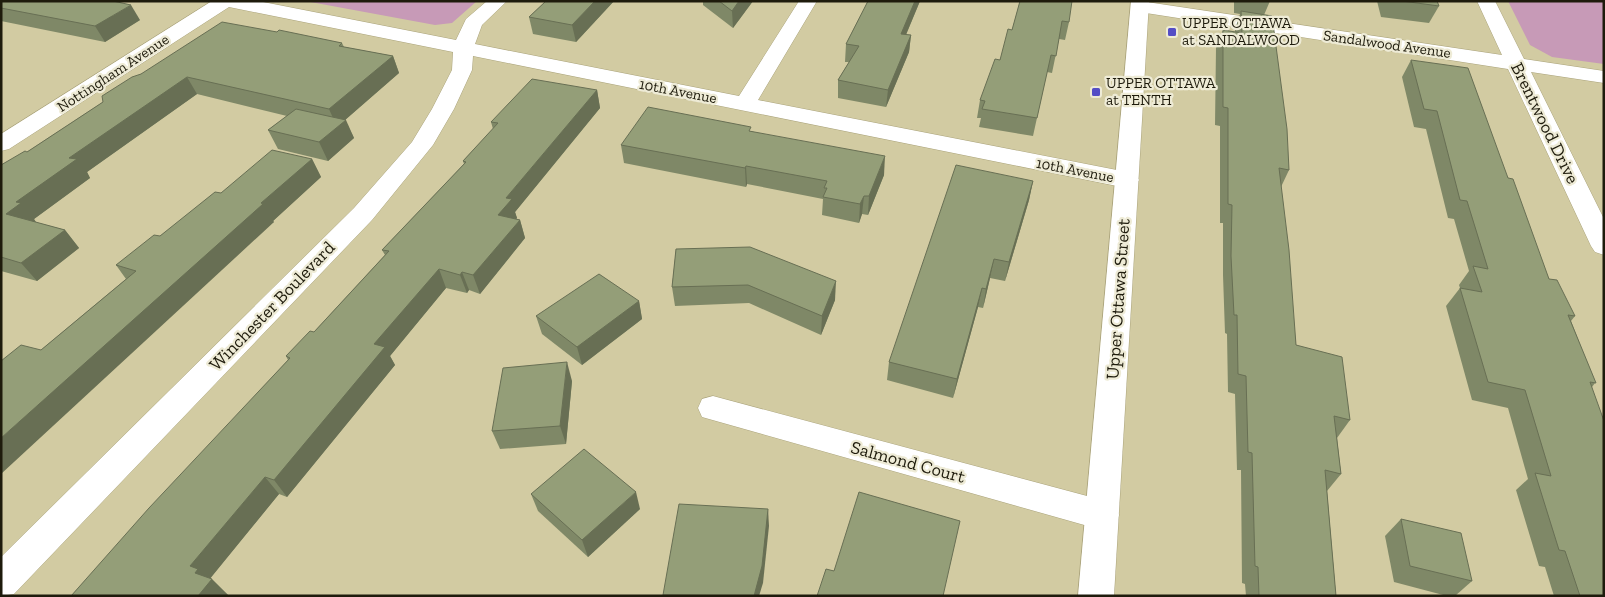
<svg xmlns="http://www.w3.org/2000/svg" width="1605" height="597" font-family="'Zilla Slab',serif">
  <rect width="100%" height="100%" fill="#d2cba2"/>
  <g fill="#c79ab7">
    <polygon points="305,1 477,1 452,23 435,25"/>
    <polygon points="1508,1 1604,1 1604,64 1552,57 1530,45"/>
  </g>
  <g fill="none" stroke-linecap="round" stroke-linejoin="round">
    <g stroke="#aaa37b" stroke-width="1">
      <g id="minor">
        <polygon points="212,1 258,1 456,40 466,19 487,1 507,1 482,25 475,44 739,96 799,1 817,1 758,100 1127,172 1135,175 1139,180 1135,185 1127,188 473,56 472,70 454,109 433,145 372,220 14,594 1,596 1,557 354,208 412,142 432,109 452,70 453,52 229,7 9,149 1,151 1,134"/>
        <polygon points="1140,1 1502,55 1477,1 1495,1 1524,59 1604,71 1604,83 1531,72 1604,219 1604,255 1595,252 1591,246 1508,69 1133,11 1131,7 1133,3"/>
        <polygon points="713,396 1102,500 1114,504 1119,515 1114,526 1102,530 702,417 698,408 702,399"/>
      </g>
    </g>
    <g stroke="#aaa37b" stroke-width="1">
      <polygon id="major" points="1131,1 1149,1 1114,596 1078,596"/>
    </g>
    <use href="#minor" fill="#fff" fill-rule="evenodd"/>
    <use href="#major" fill="#fff" fill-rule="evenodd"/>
  </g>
  <g fill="#7f8867">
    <polygon points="1,1 140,20 105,42 1,21"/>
    <polygon points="546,1 614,1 576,42 533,34 529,17"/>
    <polygon points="703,1 753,1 733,28 703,5"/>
    <polygon points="868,1 920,1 906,35 911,35 909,52 886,107 838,98 838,80 849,62 845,62 846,44"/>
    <polygon points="1020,1 1069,22 1065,40 1059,39 1052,73 1047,72 1033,136 979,127 981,118 977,118 980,100 1000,60 1012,30"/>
    <polygon points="1234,1 1270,1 1264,15 1289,170 1281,187 1296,345 1350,420 1337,438 1341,474 1327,491 1336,596 1246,596 1245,584 1242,583 1241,470 1237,470 1235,394 1228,392 1227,334 1225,333 1223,275 1223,223 1220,223 1220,126 1215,125 1216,48 1223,30 1235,32 1235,29 1240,14 1234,13"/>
    <polygon points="1377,1 1437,1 1439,6 1429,23 1381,17"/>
    <polygon points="277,32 342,43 344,47 393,56 399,73 345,120 354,138 328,161 278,149 268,130 287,116 197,94 87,172 90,178 34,219 35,222 65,230 79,248 37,281 1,271 1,165 27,152 103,102 141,74"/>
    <polygon points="1411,60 1508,178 1549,279 1575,316 1571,321 1595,383 1592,387 1604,596 1554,596 1545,567 1539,566 1516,490 1528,479 1508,408 1472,400 1446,306 1460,288 1459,285 1469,271 1454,219 1448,218 1426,129 1414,127 1402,77"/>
    <polygon points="597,90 600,108 515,212 517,218 516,219 520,220 525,238 480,294 469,290 467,293 446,288 390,356 395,365 287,497 279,494 210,578 228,595 227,596 71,596 288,360 286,356 314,332 385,255 382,250 464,164 463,161 493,129 491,122"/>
    <polygon points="751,131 884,175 868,215 862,214 859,223 822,215 823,199 747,184 746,187 624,163 621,145"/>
    <polygon points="312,159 321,177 273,221 274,222 41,350 126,279 116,265 160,236 221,193"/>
    <polygon points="1033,181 1029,200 1005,281 990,278 983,308 978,307 953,398 887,380 889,362"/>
    <polygon points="676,249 835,300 821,335 749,303 675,306 672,287"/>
    <polygon points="639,301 642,319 582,365 542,334 536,316"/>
    <polygon points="572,381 566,444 500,449 492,431"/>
    <polygon points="531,494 640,509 588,557 538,511"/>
    <polygon points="1401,519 1472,581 1455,596 1447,596 1394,582 1385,536"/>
  </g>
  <g fill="#686f54">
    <polygon points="595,1 614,1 576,42 572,25"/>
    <polygon points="739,1 753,1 733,28 732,11"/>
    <polygon points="915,1 920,1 899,51 901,34"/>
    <polygon points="131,5 140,20 105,42 95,26"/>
    <polygon points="911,35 909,52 886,107 888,90"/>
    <polygon points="393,56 399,73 337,127 329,109"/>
    <polygon points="187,77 197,94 87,172 90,178 34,219 36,222 21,232 6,214 16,202 69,158"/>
    <polygon points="597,90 600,108 515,212 517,218 504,233 498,215 506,198"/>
    <polygon points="346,120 354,138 328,161 319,142"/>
    <polygon points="885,156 884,175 868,215 869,196"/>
    <polygon points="312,159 321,177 273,221 274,222 1,474 1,438 261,203"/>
    <polygon points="746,166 747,184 746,187 745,168"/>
    <polygon points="1033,181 1029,200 1005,281 1009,262"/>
    <polygon points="864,196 862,214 859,223 860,204"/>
    <polygon points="520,220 525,238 480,294 473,275"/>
    <polygon points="65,230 79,248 37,281 21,263"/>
    <polygon points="994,259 990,278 983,308 986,289"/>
    <polygon points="439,269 446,288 390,356 395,365 287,497 274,480 374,344"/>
    <polygon points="462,272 469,290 467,293 460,275"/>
    <polygon points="836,281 835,300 821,335 822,316"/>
    <polygon points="982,288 978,307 953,398 957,379"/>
    <polygon points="639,301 642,319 582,365 577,347"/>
    <polygon points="567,362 572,381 566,444 560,426"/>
    <polygon points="265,477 279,494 209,580 212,579 228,595 227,596 198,596 195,573 190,566"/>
    <polygon points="636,492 640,509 588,557 582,540"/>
    <polygon points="768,509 769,526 763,583 759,596 754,596"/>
  </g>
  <g fill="#949e78" stroke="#686f54">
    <polygon points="1,1 113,1 131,5 95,26 1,8"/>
    <polygon points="546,1 595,1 572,25 529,17"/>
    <polygon points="719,1 739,1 732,11"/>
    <polygon points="868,1 915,1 901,34 911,35 888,90 838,80 859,46 846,44"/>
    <polygon points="1020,1 1072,1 1069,22 1062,21 1056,56 1051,55 1037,118 982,109 985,101 980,100 995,59 1000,60 1008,29 1012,30"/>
    <polygon points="1402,1 1437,1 1439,6"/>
    <polygon points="1241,11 1272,16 1287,129 1289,170 1279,168 1289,250 1296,345 1342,357 1350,420 1334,416 1341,474 1325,470 1336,596 1259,596 1258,567 1255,566 1252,453 1248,452 1246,376 1238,374 1237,315 1234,315 1231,256 1232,205 1228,204 1228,108 1223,107 1223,30 1242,33"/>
    <polygon points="222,22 277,32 279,30 342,43 339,46 393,56 329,109 187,77 69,158 77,159 16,202 21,203 6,214 65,230 21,263 1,257 1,165 25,151 27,152 103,102 102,96 132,77 141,74"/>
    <polygon points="1411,60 1468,68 1508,178 1513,179 1549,279 1557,280 1575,316 1568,315 1596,383 1590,382 1604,421 1604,596 1580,596 1565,551 1559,550 1535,473 1551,476 1525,390 1488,382 1460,288 1482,292 1473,266 1488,269 1467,201 1460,200 1437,111 1424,109"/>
    <polygon points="532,79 597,90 506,198 512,199 498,215 520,220 473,275 462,272 460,275 439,269 374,344 385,347 274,480 265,477 190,566 198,569 195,573 212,579 198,596 71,596 149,508 290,358 286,356 310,331 314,332 389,251 382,250 466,162 463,161 498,123 491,122"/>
    <polygon points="648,107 751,127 749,131 885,156 869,196 864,196 860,204 823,197 827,188 824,188 827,181 746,166 745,168 621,145"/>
    <polygon points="296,109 346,120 319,142 268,130"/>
    <polygon points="272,150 312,159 261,203 263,204 1,438 1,361 21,345 41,350 136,271 116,265 154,235 160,236 215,192 221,193"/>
    <polygon points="956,165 1033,181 1009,262 994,259 986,289 982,288 957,379 889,362"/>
    <polygon points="750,247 836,281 822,316 748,285 672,287 676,249"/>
    <polygon points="599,274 639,301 577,347 536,316"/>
    <polygon points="567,362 560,426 492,431 503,368"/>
    <polygon points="584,449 636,492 582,540 531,494"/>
    <polygon points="859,492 960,521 943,596 817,596 826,569 834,571"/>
    <polygon points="679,504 768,509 762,566 754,596 663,595"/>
    <polygon points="1401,519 1461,533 1472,581 1410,566"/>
  </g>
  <g fill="#544dc5" stroke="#eeebd6" stroke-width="2">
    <rect x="1167" y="27" width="10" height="10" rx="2.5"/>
    <rect x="1091" y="87" width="10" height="10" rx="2.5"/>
  </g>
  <g text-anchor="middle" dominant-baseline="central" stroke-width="4.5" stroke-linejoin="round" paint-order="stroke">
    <g font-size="15" fill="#1e1b0c" stroke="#eeebd6" text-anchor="start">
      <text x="1182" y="23">UPPER OTTAWA<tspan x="1182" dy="17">at SANDALWOOD</tspan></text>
      <text x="1106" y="83">UPPER OTTAWA<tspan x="1106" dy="17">at TENTH</tspan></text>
    </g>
    <g font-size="15" fill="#1e1b0c" stroke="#eeebd6">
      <text transform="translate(1387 44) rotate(8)">Sandalwood Avenue</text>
      <text transform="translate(113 73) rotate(-33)">Nottingham Avenue</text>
      <text transform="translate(678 91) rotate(11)">10th Avenue</text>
      <text transform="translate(1075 170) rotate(11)">10th Avenue</text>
    </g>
    <g font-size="18" fill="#1e1b0c" stroke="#eeebd6">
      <text transform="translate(1545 123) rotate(64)">Brentwood Drive</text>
      <text transform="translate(1118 299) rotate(-86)">Upper Ottawa Street</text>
      <text transform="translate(272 306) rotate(-46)">Winchester Boulevard</text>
      <text transform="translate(908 462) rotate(15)">Salmond Court</text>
    </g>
  </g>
  <rect width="1605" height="597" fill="none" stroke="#1e1b0c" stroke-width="5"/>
</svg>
